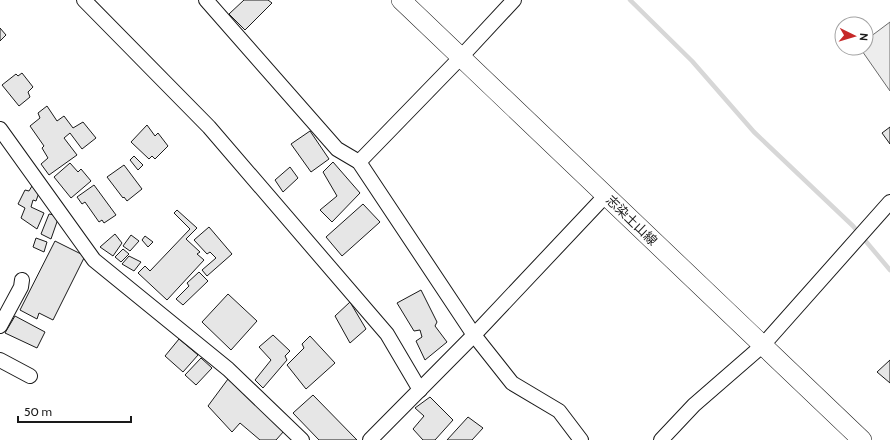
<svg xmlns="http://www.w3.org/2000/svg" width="890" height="440" font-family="Cabin,'Noto Sans JP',sans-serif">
  <rect width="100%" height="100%" fill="#fff"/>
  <polygon fill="#ededed" stroke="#6a6a6a" points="890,22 890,91 860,48 866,48 866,40"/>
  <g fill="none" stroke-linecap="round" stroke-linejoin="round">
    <polyline stroke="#d7d7d7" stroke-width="4.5" points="630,0 692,61 754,132 853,226 890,270"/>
  </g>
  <g fill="#e6e6e6" stroke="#1a1a1a">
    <polygon points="244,0 268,0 272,3 245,30 229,14"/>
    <polygon points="0,28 6,35 0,41"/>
    <polygon points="22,73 33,87 28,92 30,97 19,106 2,85 16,74 18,76"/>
    <polygon points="47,106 57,121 64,116 73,128 83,122 96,138 82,149 70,133 64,138 77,155 49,175 41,164 48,158 42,148 44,146 30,126 40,118 38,113"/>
    <polygon points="147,125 155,136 158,133 168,146 155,159 152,156 149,159 131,142"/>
    <polygon points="890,127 890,144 882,133"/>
    <polygon points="310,131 329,159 311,172 291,144"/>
    <polygon points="134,156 143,165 138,170 130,160"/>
    <polygon points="333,162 360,193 332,222 320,210 337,196 323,172"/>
    <polygon points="70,163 78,172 81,169 91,181 71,198 54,177"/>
    <polygon points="124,165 142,189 127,201 124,197 123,198 107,177"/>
    <polygon points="290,167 298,178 283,192 275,180"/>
    <polygon points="94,185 116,215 104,223 102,220 99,222 85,202 82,204 77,197"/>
    <polygon points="32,186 40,190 36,201 33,200 31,207 44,213 37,229 21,218 25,208 18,204 25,190 29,191"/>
    <polygon points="363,204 380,222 342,256 326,237"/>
    <polygon points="177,210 197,228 186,239 200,252 197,254 204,260 167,300 138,273 145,266 150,271 190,229 174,213"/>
    <polygon points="49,214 59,216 51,239 41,234"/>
    <polygon points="209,227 232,254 207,276 202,270 216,258 210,252 207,254 194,240"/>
    <polygon points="115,234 122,243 113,256 100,247"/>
    <polygon points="131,235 139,241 130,251 123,246"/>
    <polygon points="145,236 153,242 148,247 142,240"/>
    <polygon points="36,238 47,242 44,252 33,247"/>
    <polygon points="55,241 85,256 53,320 39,313 37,319 20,310"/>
    <polygon points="123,249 129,254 121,262 115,257"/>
    <polygon points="129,256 141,262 134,271 122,264"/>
    <polygon points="199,272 208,281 183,305 176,299 189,286 187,283"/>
    <polygon points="421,290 437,322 435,326 447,342 425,360 416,341 422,337 420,330 414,331 397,303"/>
    <polygon points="228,294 257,321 231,350 202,322"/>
    <polygon points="350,302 366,329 350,343 335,316"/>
    <polygon points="15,316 45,332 37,348 5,333"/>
    <polygon points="273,335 290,351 285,356 287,360 263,388 255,380 271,360 259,347"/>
    <polygon points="310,336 335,363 306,389 287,365 304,348 302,344"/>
    <polygon points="179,339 198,355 183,372 165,356"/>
    <polygon points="201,358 212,368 196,385 185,375"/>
    <polygon points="890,360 890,383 877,372"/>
    <polygon points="228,379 284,431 276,440 260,440 240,423 232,432 208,406"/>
    <polygon points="313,395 357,440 319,440 293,413"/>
    <polygon points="430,397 453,420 435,440 423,440 413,429 424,416 415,408"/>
    <polygon points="468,417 483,428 472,440 447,440"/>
  </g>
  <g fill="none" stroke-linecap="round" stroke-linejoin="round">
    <g stroke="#1a1a1a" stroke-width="16">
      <g id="minor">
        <polyline points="84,0 209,127 387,334 420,390"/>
        <polyline points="206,0 337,149 359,162 474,335 512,383 559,411 581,440"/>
        <polyline points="0,129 94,260 228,369 302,440"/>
        <polyline points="359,162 461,57 514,0"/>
        <polyline points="0,326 21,287 22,280"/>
        <polyline points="0,360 30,376"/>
        <polyline points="370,440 474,335 606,195"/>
        <polyline points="661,440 694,405 763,345 890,202"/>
      </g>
    </g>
    <g stroke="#1a1a1a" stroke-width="20">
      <polyline id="secondary" points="401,0 862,440"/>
    </g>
    <use href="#minor" stroke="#fff" stroke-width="14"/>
    <use href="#secondary" stroke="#fff" stroke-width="19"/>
  </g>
  <g text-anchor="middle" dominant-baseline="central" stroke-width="3" stroke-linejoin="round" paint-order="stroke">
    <g font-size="13" fill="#1a1a1a" stroke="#fff">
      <text transform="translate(632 220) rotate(44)">志染土山線</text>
    </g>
  </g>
  <g transform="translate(854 36) rotate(95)"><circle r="19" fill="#ffffff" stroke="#a3a3a3"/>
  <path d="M0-3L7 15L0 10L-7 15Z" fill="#c62828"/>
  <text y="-6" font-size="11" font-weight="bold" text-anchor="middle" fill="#1a1a1a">N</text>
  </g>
  <path d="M18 416v6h113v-6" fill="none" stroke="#1a1a1a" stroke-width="2"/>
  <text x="24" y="416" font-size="12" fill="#1a1a1a" stroke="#ffffff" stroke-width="3" paint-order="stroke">50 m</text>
</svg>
